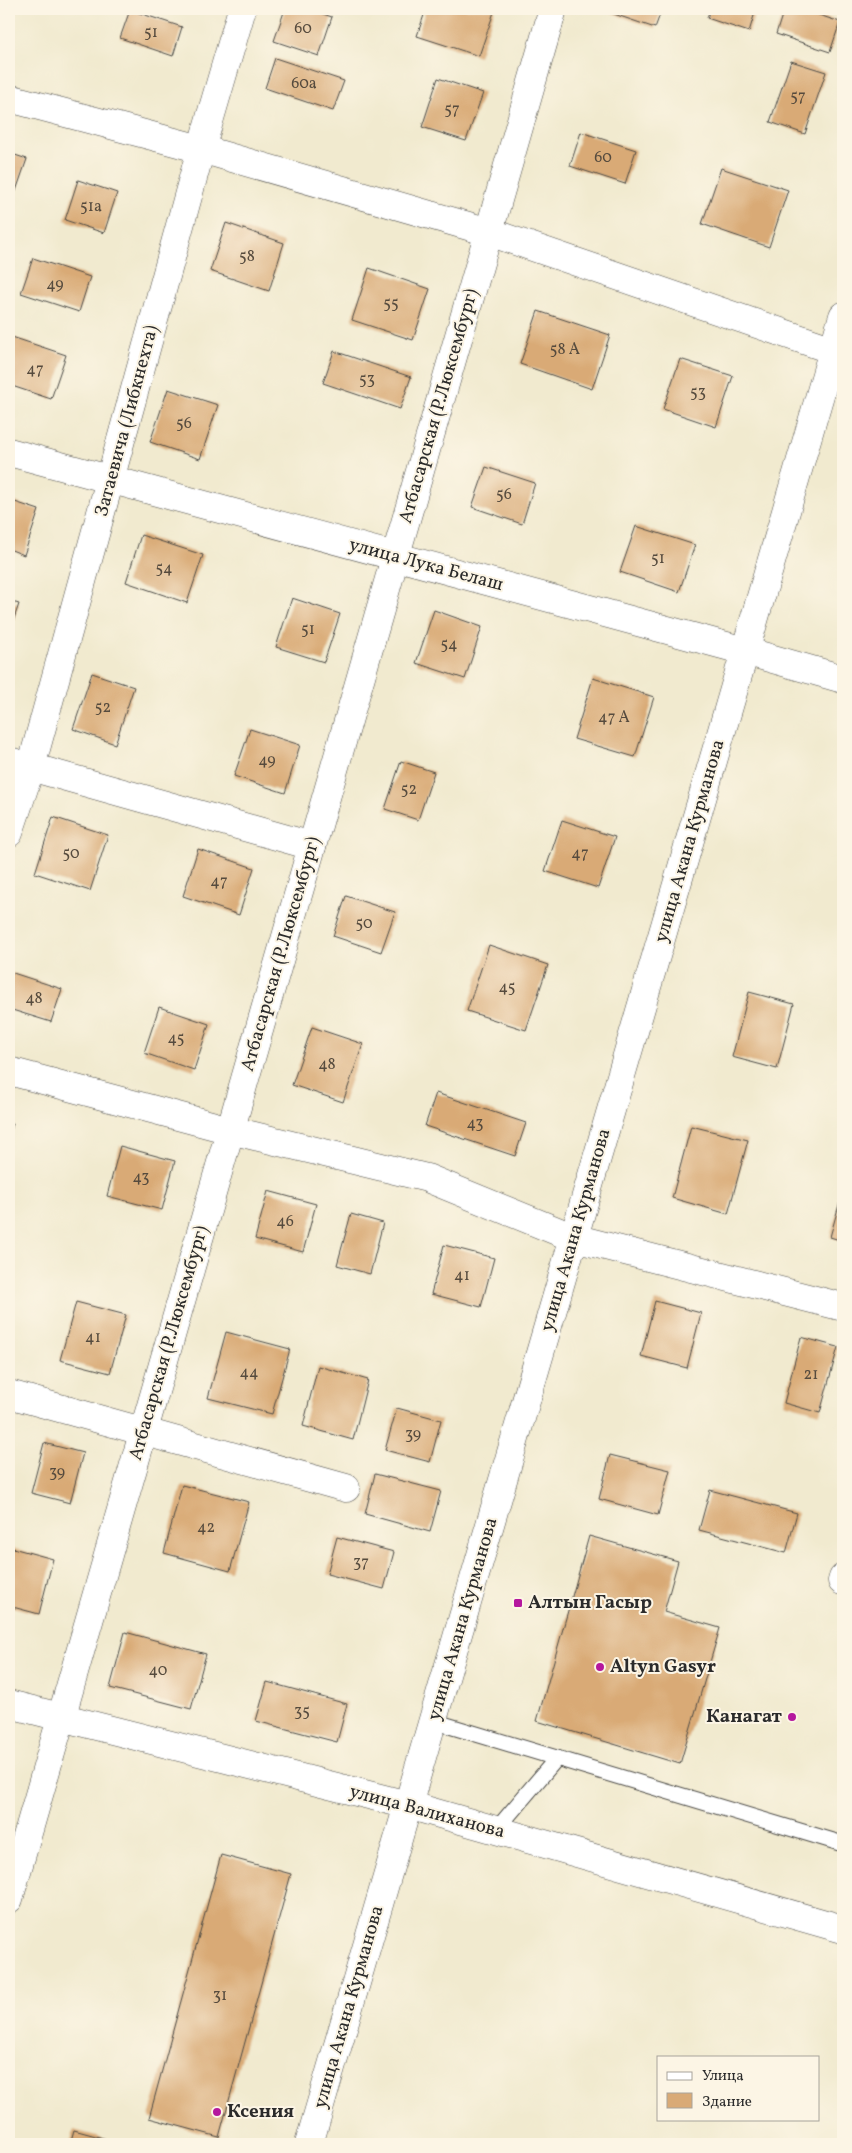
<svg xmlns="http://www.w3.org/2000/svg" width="852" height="2153" font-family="Vollkorn,serif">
  <rect width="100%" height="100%" fill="#fcf5e5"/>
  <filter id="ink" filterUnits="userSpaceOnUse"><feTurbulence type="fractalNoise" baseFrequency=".02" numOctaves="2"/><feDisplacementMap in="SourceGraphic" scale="10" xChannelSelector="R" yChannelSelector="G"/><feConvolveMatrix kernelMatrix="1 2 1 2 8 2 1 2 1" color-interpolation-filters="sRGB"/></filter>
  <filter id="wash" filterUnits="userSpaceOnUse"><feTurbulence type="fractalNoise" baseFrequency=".0096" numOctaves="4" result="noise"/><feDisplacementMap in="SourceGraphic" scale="20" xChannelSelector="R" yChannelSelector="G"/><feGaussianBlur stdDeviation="1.12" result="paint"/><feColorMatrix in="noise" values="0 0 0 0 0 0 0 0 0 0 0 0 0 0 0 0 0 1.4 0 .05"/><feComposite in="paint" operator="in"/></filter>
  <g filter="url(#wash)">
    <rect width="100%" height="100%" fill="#f1eacf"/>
    <g id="blocks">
      <g fill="#d9aa76">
        <polygon points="285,9 308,9 332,17 319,56 274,41"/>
        <polygon points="426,9 495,9 479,56 417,36"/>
        <polygon points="613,9 662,9 655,28 611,13"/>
        <polygon points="710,9 756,9 749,32 707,18"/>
        <polygon points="784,9 801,9 840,22 830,52 776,34"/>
        <polygon points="130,10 182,27 173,56 120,38"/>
        <polygon points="275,58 344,81 333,111 265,88"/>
        <polygon points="791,61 826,72 805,134 770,122"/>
        <polygon points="438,78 483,93 466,141 422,127"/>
        <polygon points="581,132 636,150 625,184 570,166"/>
        <polygon points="9,153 27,159 9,211"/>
        <polygon points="721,168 788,190 769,247 702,224"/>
        <polygon points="78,180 117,193 104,233 65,220"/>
        <polygon points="226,223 284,243 269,291 210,271"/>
        <polygon points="33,258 90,277 79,312 21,293"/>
        <polygon points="369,268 430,289 413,340 352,320"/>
        <polygon points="538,311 610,335 592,389 520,364"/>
        <polygon points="9,336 66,355 51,399 9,385"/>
        <polygon points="334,351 411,377 400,409 323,383"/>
        <polygon points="680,359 733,376 716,427 663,409"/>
        <polygon points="168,389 218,405 200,459 150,442"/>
        <polygon points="486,467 535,483 522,524 472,507"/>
        <polygon points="9,500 39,510 24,555 9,549"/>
        <polygon points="636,526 695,545 679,592 620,572"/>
        <polygon points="141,535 203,555 187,603 126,582"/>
        <polygon points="292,598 340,614 324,662 276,647"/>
        <polygon points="9,601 19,604 9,633"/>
        <polygon points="434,610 482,627 465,679 416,663"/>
        <polygon points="92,673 134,687 115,744 73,729"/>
        <polygon points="593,678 654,697 635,757 574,739"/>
        <polygon points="250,729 300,745 285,793 234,776"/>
        <polygon points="401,761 434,772 418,820 385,809"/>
        <polygon points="53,817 108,835 90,891 35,873"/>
        <polygon points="562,820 615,837 598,888 545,871"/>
        <polygon points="198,849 254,868 239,915 183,896"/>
        <polygon points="346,896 395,912 381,952 333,936"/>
        <polygon points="489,945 548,965 526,1030 467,1011"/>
        <polygon points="10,972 62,989 51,1022 9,1009"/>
        <polygon points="749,992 794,1004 777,1069 732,1057"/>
        <polygon points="159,1007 209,1024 194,1070 144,1053"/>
        <polygon points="312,1027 363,1044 343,1102 292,1085"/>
        <polygon points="436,1093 526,1123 515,1156 425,1126"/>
        <polygon points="9,1123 13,1124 9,1137"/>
        <polygon points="691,1126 748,1140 728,1214 672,1198"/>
        <polygon points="120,1146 175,1161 162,1210 107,1196"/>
        <polygon points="268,1191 316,1204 303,1252 255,1239"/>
        <polygon points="840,1201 843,1202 843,1241 830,1237"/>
        <polygon points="351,1214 383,1223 370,1274 337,1265"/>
        <polygon points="444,1245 494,1258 481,1307 431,1294"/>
        <polygon points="655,1301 701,1313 687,1368 641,1356"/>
        <polygon points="76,1302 126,1315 110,1373 60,1360"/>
        <polygon points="226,1332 290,1349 272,1414 208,1398"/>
        <polygon points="801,1337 838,1347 820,1413 784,1403"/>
        <polygon points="318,1366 368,1380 353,1440 303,1426"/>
        <polygon points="397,1408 441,1420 430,1462 385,1450"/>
        <polygon points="44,1443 83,1453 70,1503 31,1493"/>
        <polygon points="610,1455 670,1470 658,1515 599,1499"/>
        <polygon points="375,1474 441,1491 430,1532 365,1514"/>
        <polygon points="182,1485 249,1502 230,1571 164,1553"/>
        <polygon points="710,1490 797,1513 786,1553 699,1530"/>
        <polygon points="589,1536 678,1561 664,1612 720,1628 680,1764 537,1721"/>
        <polygon points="337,1537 394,1552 384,1589 327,1574"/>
        <polygon points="9,1547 53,1559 39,1614 9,1606"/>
        <polygon points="125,1632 206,1654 191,1709 110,1688"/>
        <polygon points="267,1682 347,1704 337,1742 256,1721"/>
        <polygon points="221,1855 291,1874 219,2137 149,2118"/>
        <polygon points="74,2130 125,2144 70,2144"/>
      </g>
    </g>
  </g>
  <g filter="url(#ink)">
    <use href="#blocks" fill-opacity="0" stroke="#494844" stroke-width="1"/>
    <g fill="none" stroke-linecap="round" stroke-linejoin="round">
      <g stroke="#494844" stroke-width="17">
        <g id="lane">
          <polyline points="433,1721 843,1844"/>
          <polyline points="496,1830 557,1758"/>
        </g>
      </g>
      <g stroke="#494844" stroke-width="29">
        <g id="street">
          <polyline points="9,98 201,149 489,232 833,350"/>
          <polyline points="9,452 745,651"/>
          <polyline points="9,761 312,846"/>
          <polyline points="9,833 31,767 201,149 242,9"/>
          <polyline points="9,1071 230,1130 427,1178 574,1238 843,1307"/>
          <polyline points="9,1394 346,1488"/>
          <polyline points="842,1581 843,1578"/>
          <polyline points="9,1704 408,1805 843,1929"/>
          <polyline points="9,1899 553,9"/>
        </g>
      </g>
      <g stroke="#494844" stroke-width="29">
        <g id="secondary">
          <polyline points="745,651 843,679"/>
          <polyline points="309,2144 843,316"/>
        </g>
      </g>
      <use href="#lane" stroke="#fff" stroke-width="15"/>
      <use href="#street" stroke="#fff" stroke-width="28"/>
      <use href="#secondary" stroke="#fff" stroke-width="28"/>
    </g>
  </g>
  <g fill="#b5179e" stroke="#fcf5e5" stroke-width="2">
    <rect x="513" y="1598" width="10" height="10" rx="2.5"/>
    <circle cx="600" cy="1667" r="5"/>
    <circle cx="792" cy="1717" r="5"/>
    <circle cx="217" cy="2112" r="5"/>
  </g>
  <g text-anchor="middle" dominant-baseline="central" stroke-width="4" stroke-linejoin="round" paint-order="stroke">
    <g font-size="16" fill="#564b3e">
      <text x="303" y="29">60</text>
      <text x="151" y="33">51</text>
      <text x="304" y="84">60а</text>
      <text x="798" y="97">57</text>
      <text x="452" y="110">57</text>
      <text x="603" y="158">60</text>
      <text x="91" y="207">51а</text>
      <text x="247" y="257">58</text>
      <text x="55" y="285">49</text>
      <text x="391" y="304">55</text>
      <text x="565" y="350">58 А</text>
      <text x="35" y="370">47</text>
      <text x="367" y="380">53</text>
      <text x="698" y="393">53</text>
      <text x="184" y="424">56</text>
      <text x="504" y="495">56</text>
      <text x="658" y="559">51</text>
      <text x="164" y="569">54</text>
      <text x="308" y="630">51</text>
      <text x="449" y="645">54</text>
      <text x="103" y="708">52</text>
      <text x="614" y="718">47 A</text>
      <text x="267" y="761">49</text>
      <text x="409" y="790">52</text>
      <text x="71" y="854">50</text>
      <text x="580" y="854">47</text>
      <text x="219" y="882">47</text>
      <text x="364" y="924">50</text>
      <text x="507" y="988">45</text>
      <text x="34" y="999">48</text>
      <text x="176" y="1039">45</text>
      <text x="327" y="1065">48</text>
      <text x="475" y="1124">43</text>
      <text x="141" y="1178">43</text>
      <text x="285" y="1222">46</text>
      <text x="462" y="1276">41</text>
      <text x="93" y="1338">41</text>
      <text x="249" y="1373">44</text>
      <text x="811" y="1375">21</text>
      <text x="413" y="1435">39</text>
      <text x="57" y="1473">39</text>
      <text x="206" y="1528">42</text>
      <text x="361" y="1563">37</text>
      <text x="158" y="1671">40</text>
      <text x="302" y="1712">35</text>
      <text x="220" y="1996">31</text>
    </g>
    <g font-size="19" fill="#2b2b2b" stroke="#fcf5e5">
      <text transform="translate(439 406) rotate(-74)">Атбасарская (Р.Люксембург)</text>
      <text transform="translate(127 421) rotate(-75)">Затаевича (Либкнехта)</text>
      <text transform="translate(426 565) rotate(15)">улица Лука Белаш</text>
      <text transform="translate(690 841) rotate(-74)">улица Акана Курманова</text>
      <text transform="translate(281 954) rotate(-74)">Атбасарская (Р.Люксембург)</text>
      <text transform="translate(576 1230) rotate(-74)">улица Акана Курманова</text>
      <text transform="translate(169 1343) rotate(-74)">Атбасарская (Р.Люксембург)</text>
      <text transform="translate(463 1619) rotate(-74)">улица Акана Курманова</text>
      <text transform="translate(427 1812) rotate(15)">улица Валиханова</text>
      <text transform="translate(349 2007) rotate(-74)">улица Акана Курманова</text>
    </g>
    <g font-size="19" font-weight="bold" fill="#2b2b2b" stroke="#fcf5e5" text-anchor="start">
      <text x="528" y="1603">Алтын Гасыр</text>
      <text x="610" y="1667">Altyn Gasyr</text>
      <text x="782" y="1717" text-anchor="end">Канагат</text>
      <text x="227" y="2112">Ксения</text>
    </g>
  </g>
  <rect width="852" height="2153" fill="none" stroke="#fcf5e5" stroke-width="30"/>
  <rect x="657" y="2056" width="162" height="65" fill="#fcf5e5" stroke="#a8a49b"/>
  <rect x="667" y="2072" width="25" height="8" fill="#ffffff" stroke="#a8a49b"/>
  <text x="702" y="2080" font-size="15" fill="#2b2b2b">Улица</text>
  <rect x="667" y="2093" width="25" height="15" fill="#d9aa76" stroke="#a8a49b"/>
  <text x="702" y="2106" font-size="15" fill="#2b2b2b">Здание</text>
</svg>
